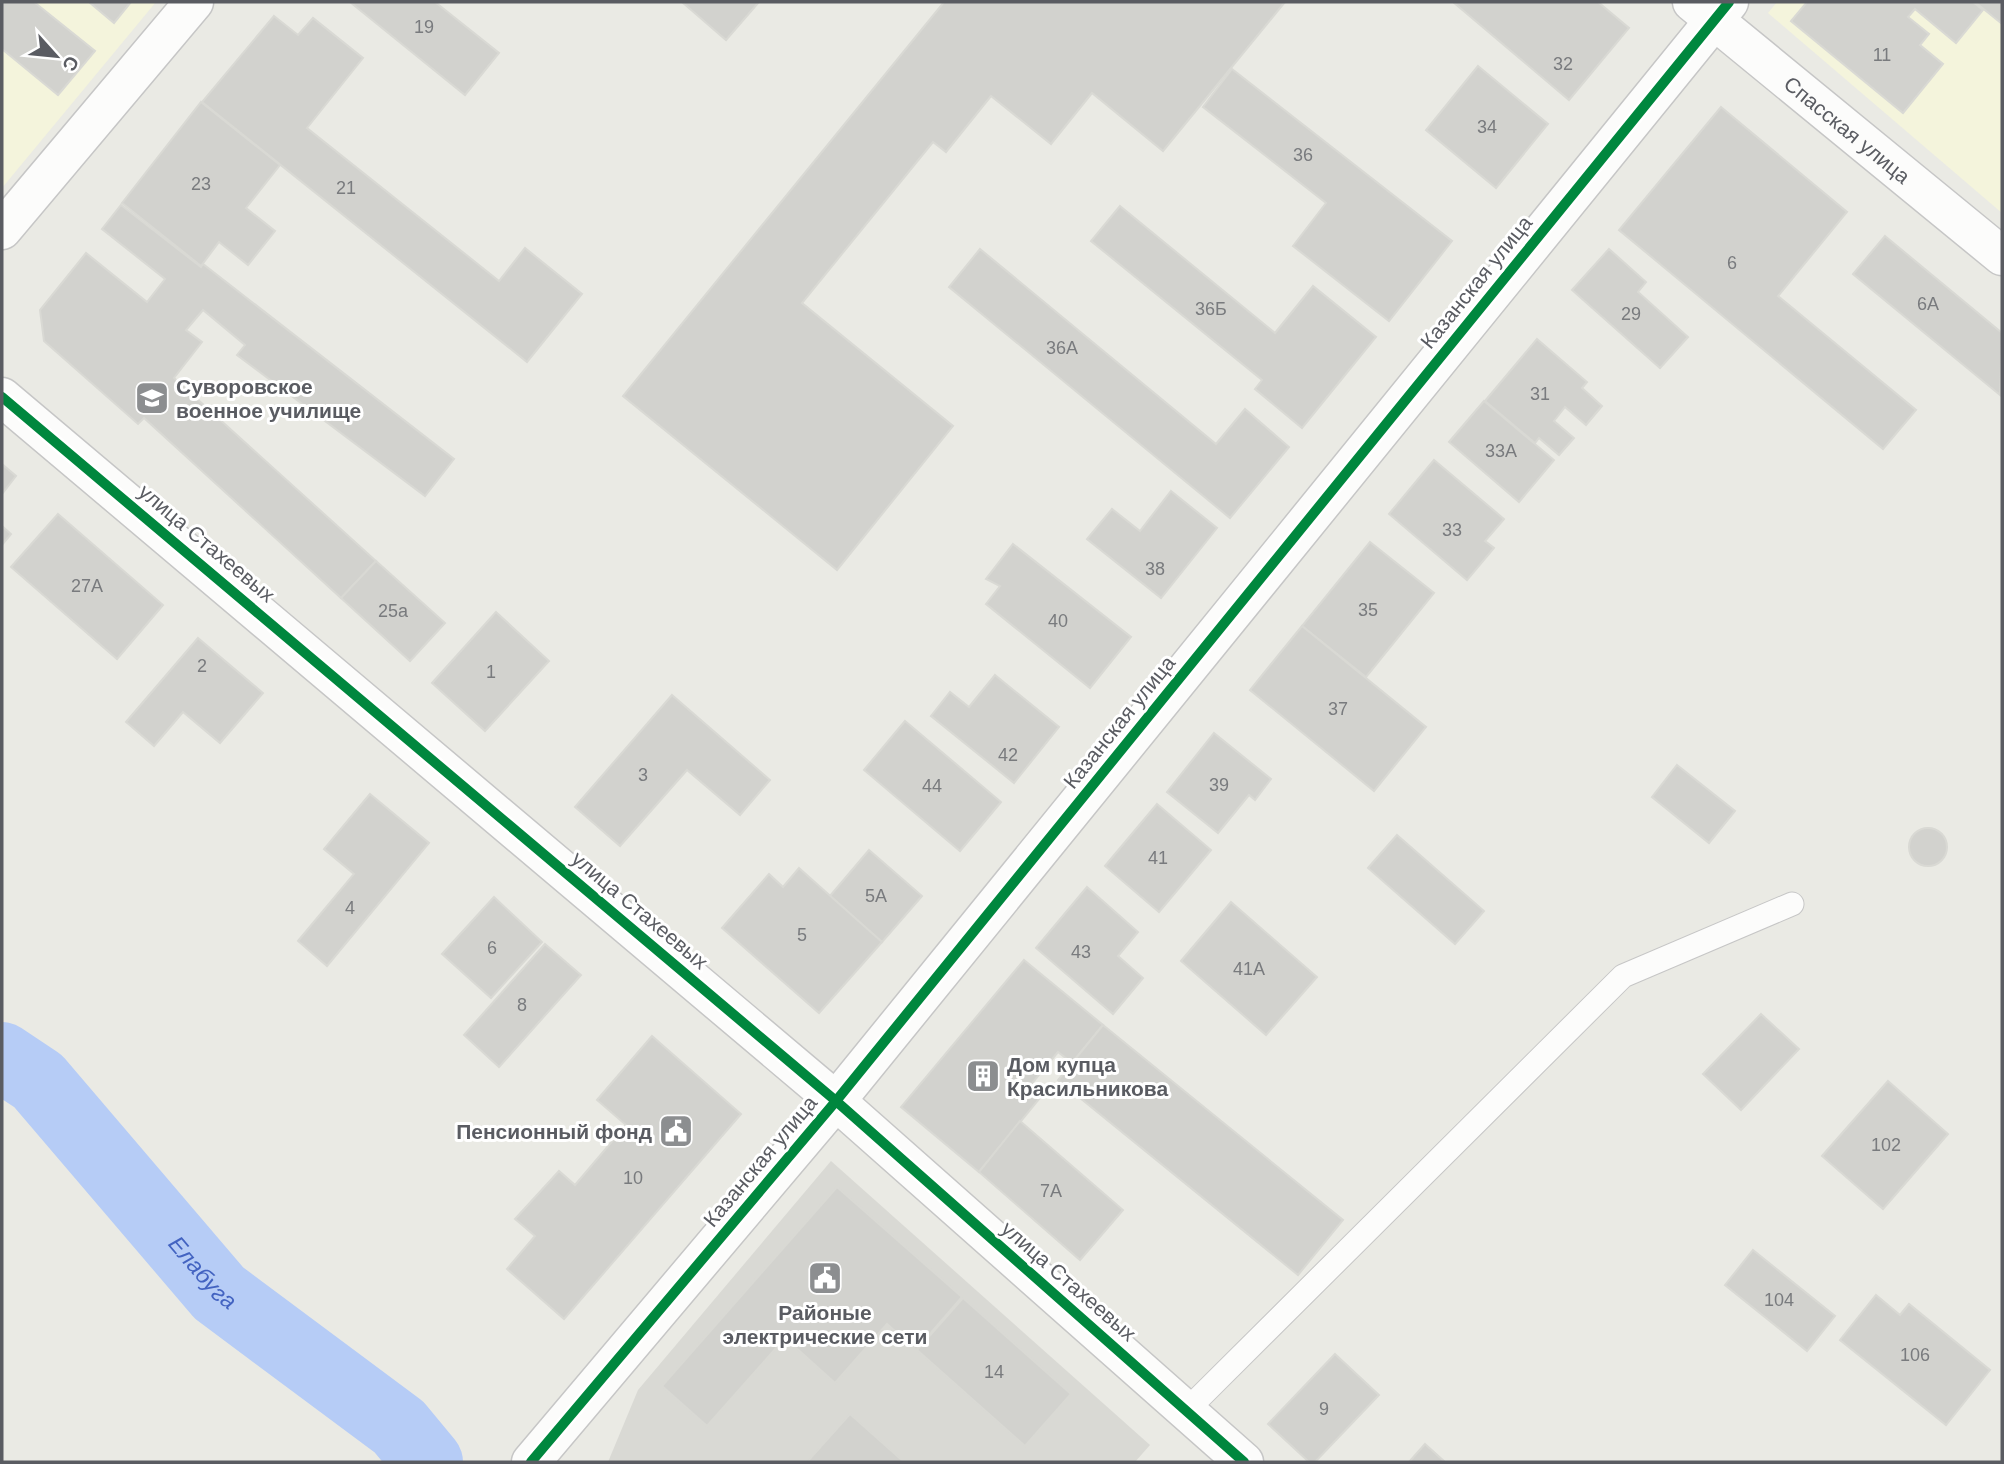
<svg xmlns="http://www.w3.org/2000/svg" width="2004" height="1464" font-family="Arial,sans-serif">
  <rect width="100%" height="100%" fill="#eaeae4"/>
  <g fill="#f4f4dc">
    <polygon points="2,2 156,2 2,188"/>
    <polygon points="1777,2 2002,2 2002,213 1768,13"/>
  </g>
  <polygon fill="#d9d9d4" points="831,1161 1150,1445 1135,1462 608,1462 638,1390"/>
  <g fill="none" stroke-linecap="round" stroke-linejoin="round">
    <path stroke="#b6ccf6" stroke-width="70" id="s1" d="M2,1057L38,1081L219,1293L399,1427L428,1462"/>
  </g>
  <g fill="#d2d2ce" stroke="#d9d9d4" stroke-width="2">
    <polygon points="2,2 34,2 95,51 58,95 2,49"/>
    <polygon points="89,2 131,2 114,23"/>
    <polygon points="350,2 435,2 499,53 465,95"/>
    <polygon points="682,2 759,2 726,40"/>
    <polygon points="944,2 1285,2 1163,151 1092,93 1051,144 991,96 946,152 933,142 802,303 953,426 837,570 623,396"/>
    <polygon points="1453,2 1598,2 1629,28 1569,100"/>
    <polygon points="1807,2 1973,2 1983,10 1956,43 1915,9 1908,17 1929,34 1920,45 1943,64 1903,113 1791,21"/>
    <polygon points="1975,2 2002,2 2002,24"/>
    <polygon points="274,16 298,35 313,18 363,58 307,128 499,281 525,248 582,294 527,362 202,102"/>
    <polygon points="1478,66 1548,124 1496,188 1426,130"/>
    <polygon points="1232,69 1452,241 1389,321 1293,246 1326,203 1203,107"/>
    <polygon points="201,102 280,165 246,208 275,231 248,265 219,242 201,266 122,203"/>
    <polygon points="1721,107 1847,212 1778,296 1916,410 1883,449 1619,230"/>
    <polygon points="121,205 201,267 203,264 454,459 425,496 237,355 245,345 203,310 186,330 202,342 174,378 376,561 341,598 144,418 138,424 44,341 40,310 86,253 147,302 165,279 102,229"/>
    <polygon points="1120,206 1275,333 1313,286 1376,337 1302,428 1255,389 1262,380 1091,241"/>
    <polygon points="1885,236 2002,333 2000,395 1853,274"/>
    <polygon points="980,249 1216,444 1245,409 1289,447 1230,518 949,287"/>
    <polygon points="1609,249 1646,282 1638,292 1688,337 1660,368 1572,290"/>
    <polygon points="1537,339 1587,382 1582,388 1602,406 1586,425 1565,407 1554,421 1574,438 1559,455 1539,438 1535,443 1485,401"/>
    <polygon points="1484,401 1554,460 1519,502 1449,442"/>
    <polygon points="1434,460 1504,519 1485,541 1494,548 1467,580 1389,514"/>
    <polygon points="2,464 16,476 2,494"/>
    <polygon points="1171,491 1217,528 1161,598 1087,539 1112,509 1140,531"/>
    <polygon points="58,514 163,605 117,659 11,567"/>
    <polygon points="2,526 11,534 2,545"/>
    <polygon points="1370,542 1434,593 1366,677 1302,626"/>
    <polygon points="1013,544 1131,637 1090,688 986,604 1000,586 986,579"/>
    <polygon points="376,561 445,623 410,661 341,598"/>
    <polygon points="496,612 549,661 485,731 432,683"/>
    <polygon points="1302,626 1426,727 1374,791 1250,690"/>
    <polygon points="198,638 263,693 220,743 183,712 154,746 126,722"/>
    <polygon points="995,675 1059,727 1014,783 931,716 950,692 969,707"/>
    <polygon points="672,695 770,780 740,815 687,770 620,846 575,807"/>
    <polygon points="905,721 1001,802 960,851 864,770"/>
    <polygon points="1214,733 1271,779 1255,800 1249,795 1218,833 1167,792"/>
    <polygon points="1677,765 1735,811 1709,843 1652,797"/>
    <polygon points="370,794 429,843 327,966 298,941 354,874 324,849"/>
    <polygon points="1157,804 1211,850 1159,912 1105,866"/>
    <circle cx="1928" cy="847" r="19"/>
    <polygon points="1397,835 1484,911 1455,944 1368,868"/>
    <polygon points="869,850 922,896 882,942 830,896"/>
    <polygon points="799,868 882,942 819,1013 722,928 769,874 783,887"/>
    <polygon points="1087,887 1138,932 1118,956 1143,978 1113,1014 1036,948"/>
    <polygon points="494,897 542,942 491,998 442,954"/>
    <polygon points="1231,902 1317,977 1266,1035 1181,961"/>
    <polygon points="545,944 581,975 499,1067 464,1035"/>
    <polygon points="1024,960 1103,1025 1072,1063 1058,1052 1028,1088 1040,1098 979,1172 901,1107"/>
    <polygon points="1761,1014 1799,1049 1741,1110 1703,1074"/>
    <polygon points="1103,1025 1343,1220 1298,1275 1058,1080"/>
    <polygon points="652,1036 741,1114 564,1319 507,1269 535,1236 515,1219 559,1171 575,1185 626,1125 597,1100"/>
    <polygon points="1888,1081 1948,1134 1883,1209 1822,1156"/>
    <polygon points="1020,1121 1123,1210 1080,1260 979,1172"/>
    <polygon points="837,1187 962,1297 916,1350 887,1324 835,1383 785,1338 707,1426 662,1386"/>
    <polygon points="1753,1250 1835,1316 1807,1351 1725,1285"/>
    <polygon points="1876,1295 1900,1315 1909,1304 1990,1370 1946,1425 1840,1340"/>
    <polygon points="963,1298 1071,1394 1025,1446 917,1350"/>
    <polygon points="1335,1354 1379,1395 1315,1462 1309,1462 1268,1424"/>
    <polygon points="850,1414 904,1462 807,1462"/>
    <polygon points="1425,1444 1445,1462 1409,1462"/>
  </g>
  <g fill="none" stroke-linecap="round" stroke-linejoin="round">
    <g stroke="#c6c6c6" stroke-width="25">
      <polyline id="service" points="1186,1411 1623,976 1792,904"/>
    </g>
    <g stroke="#c6c6c6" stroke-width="41">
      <g id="minor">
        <path id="s2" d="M1692,2L2002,256"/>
        <polyline points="2,230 194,2"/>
        <polyline points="2,397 836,1101 1244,1462"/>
      </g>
    </g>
    <g stroke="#c6c6c6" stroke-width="41">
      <polyline id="tertiary" points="531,1462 836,1101 1729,2"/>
    </g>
    <use href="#service" stroke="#fcfcfb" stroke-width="23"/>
    <use href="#minor" stroke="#fcfcfb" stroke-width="38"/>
    <use href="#tertiary" stroke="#fcfcfb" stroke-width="38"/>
    <g stroke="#fff" stroke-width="15">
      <g id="cycleway">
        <polyline points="2,397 836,1101 1244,1462"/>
        <polyline points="531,1462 836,1101 1729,2"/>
      </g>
    </g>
    <use href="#cycleway" stroke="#00873e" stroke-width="10"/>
  </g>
  <defs>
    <g id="university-square" transform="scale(1.75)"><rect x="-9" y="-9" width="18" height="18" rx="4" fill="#8c8e90" stroke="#fff"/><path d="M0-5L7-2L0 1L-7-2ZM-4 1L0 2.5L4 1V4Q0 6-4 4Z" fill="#fff"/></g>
    <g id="building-square" transform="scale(1.75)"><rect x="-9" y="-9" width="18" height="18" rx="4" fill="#8c8e90" stroke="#fff"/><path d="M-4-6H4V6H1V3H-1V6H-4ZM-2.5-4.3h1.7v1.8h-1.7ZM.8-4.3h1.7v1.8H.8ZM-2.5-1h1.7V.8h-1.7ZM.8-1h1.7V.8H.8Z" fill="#fff"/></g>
    <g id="civic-square" transform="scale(1.75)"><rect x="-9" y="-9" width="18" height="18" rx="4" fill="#8c8e90" stroke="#fff"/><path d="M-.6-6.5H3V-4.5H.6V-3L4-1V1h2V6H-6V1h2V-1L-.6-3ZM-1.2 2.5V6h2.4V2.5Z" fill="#fff"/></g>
  </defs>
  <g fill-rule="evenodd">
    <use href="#university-square" x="152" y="398"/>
    <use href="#building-square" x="983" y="1076"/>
    <use href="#civic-square" x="676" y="1131"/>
    <use href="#civic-square" x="825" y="1278"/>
  </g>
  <g text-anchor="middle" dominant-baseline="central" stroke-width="6" stroke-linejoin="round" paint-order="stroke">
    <g font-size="18" fill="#797b7e">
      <text x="424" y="27">19</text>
      <text x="1882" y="55">11</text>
      <text x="1563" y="64">32</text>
      <text x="1487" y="127">34</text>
      <text x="1303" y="155">36</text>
      <text x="201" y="184">23</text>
      <text x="346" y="188">21</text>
      <text x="1732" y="263">6</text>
      <text x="1928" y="304">6А</text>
      <text x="1211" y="309">36Б</text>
      <text x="1631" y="314">29</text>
      <text x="1062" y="348">36А</text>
      <text x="1540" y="394">31</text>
      <text x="1501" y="451">33А</text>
      <text x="1452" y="530">33</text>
      <text x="1155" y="569">38</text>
      <text x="87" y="586">27А</text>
      <text x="1368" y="610">35</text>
      <text x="393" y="611">25а</text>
      <text x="1058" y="621">40</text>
      <text x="202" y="666">2</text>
      <text x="491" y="672">1</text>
      <text x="1338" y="709">37</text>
      <text x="1008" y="755">42</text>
      <text x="643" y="775">3</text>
      <text x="1219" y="785">39</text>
      <text x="932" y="786">44</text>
      <text x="1158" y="858">41</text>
      <text x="876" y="896">5А</text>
      <text x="350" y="908">4</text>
      <text x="802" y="935">5</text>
      <text x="492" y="948">6</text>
      <text x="1081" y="952">43</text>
      <text x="1249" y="969">41А</text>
      <text x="522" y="1005">8</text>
      <text x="1886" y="1145">102</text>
      <text x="633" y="1178">10</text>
      <text x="1051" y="1191">7А</text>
      <text x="1779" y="1300">104</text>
      <text x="1915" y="1355">106</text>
      <text x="994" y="1372">14</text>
      <text x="1324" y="1409">9</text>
    </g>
    <g font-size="21" fill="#5a5c62" stroke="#fff">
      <text stroke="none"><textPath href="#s2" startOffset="201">Спасская улица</textPath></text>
      <text transform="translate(1476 282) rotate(-51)">Казанская улица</text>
      <text transform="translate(207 543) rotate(40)">улица Стахеевых</text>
      <text transform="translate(1119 722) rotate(-51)">Казанская улица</text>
      <text transform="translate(640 910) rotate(40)">улица Стахеевых</text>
      <text transform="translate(760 1161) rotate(-50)">Казанская улица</text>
      <text transform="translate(1069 1281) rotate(41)">улица Стахеевых</text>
    </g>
    <g font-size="21" font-weight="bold" fill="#5a5c62" stroke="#fff" text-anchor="start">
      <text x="176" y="386">Суворовское<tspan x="176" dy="24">военное училище</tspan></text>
      <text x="1007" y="1064">Дом купца<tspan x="1007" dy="24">Красильникова</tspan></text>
      <text x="652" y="1131" text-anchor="end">Пенсионный фонд</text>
      <text x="825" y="1312" text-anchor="middle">Районые<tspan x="825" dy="24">электрические сети</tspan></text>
    </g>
    <g font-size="23" font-style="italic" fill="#4363c1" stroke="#fff">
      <text stroke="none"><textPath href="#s1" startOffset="296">Елабуга</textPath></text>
    </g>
  </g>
  <rect width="2004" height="1464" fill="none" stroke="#5a5c62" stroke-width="7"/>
  <g transform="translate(56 56) rotate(117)" stroke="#ffffff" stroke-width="5" paint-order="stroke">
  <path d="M0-5L12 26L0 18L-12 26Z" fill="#5a5c62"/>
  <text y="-10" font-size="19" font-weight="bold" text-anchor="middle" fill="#5a5c62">С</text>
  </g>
</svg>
